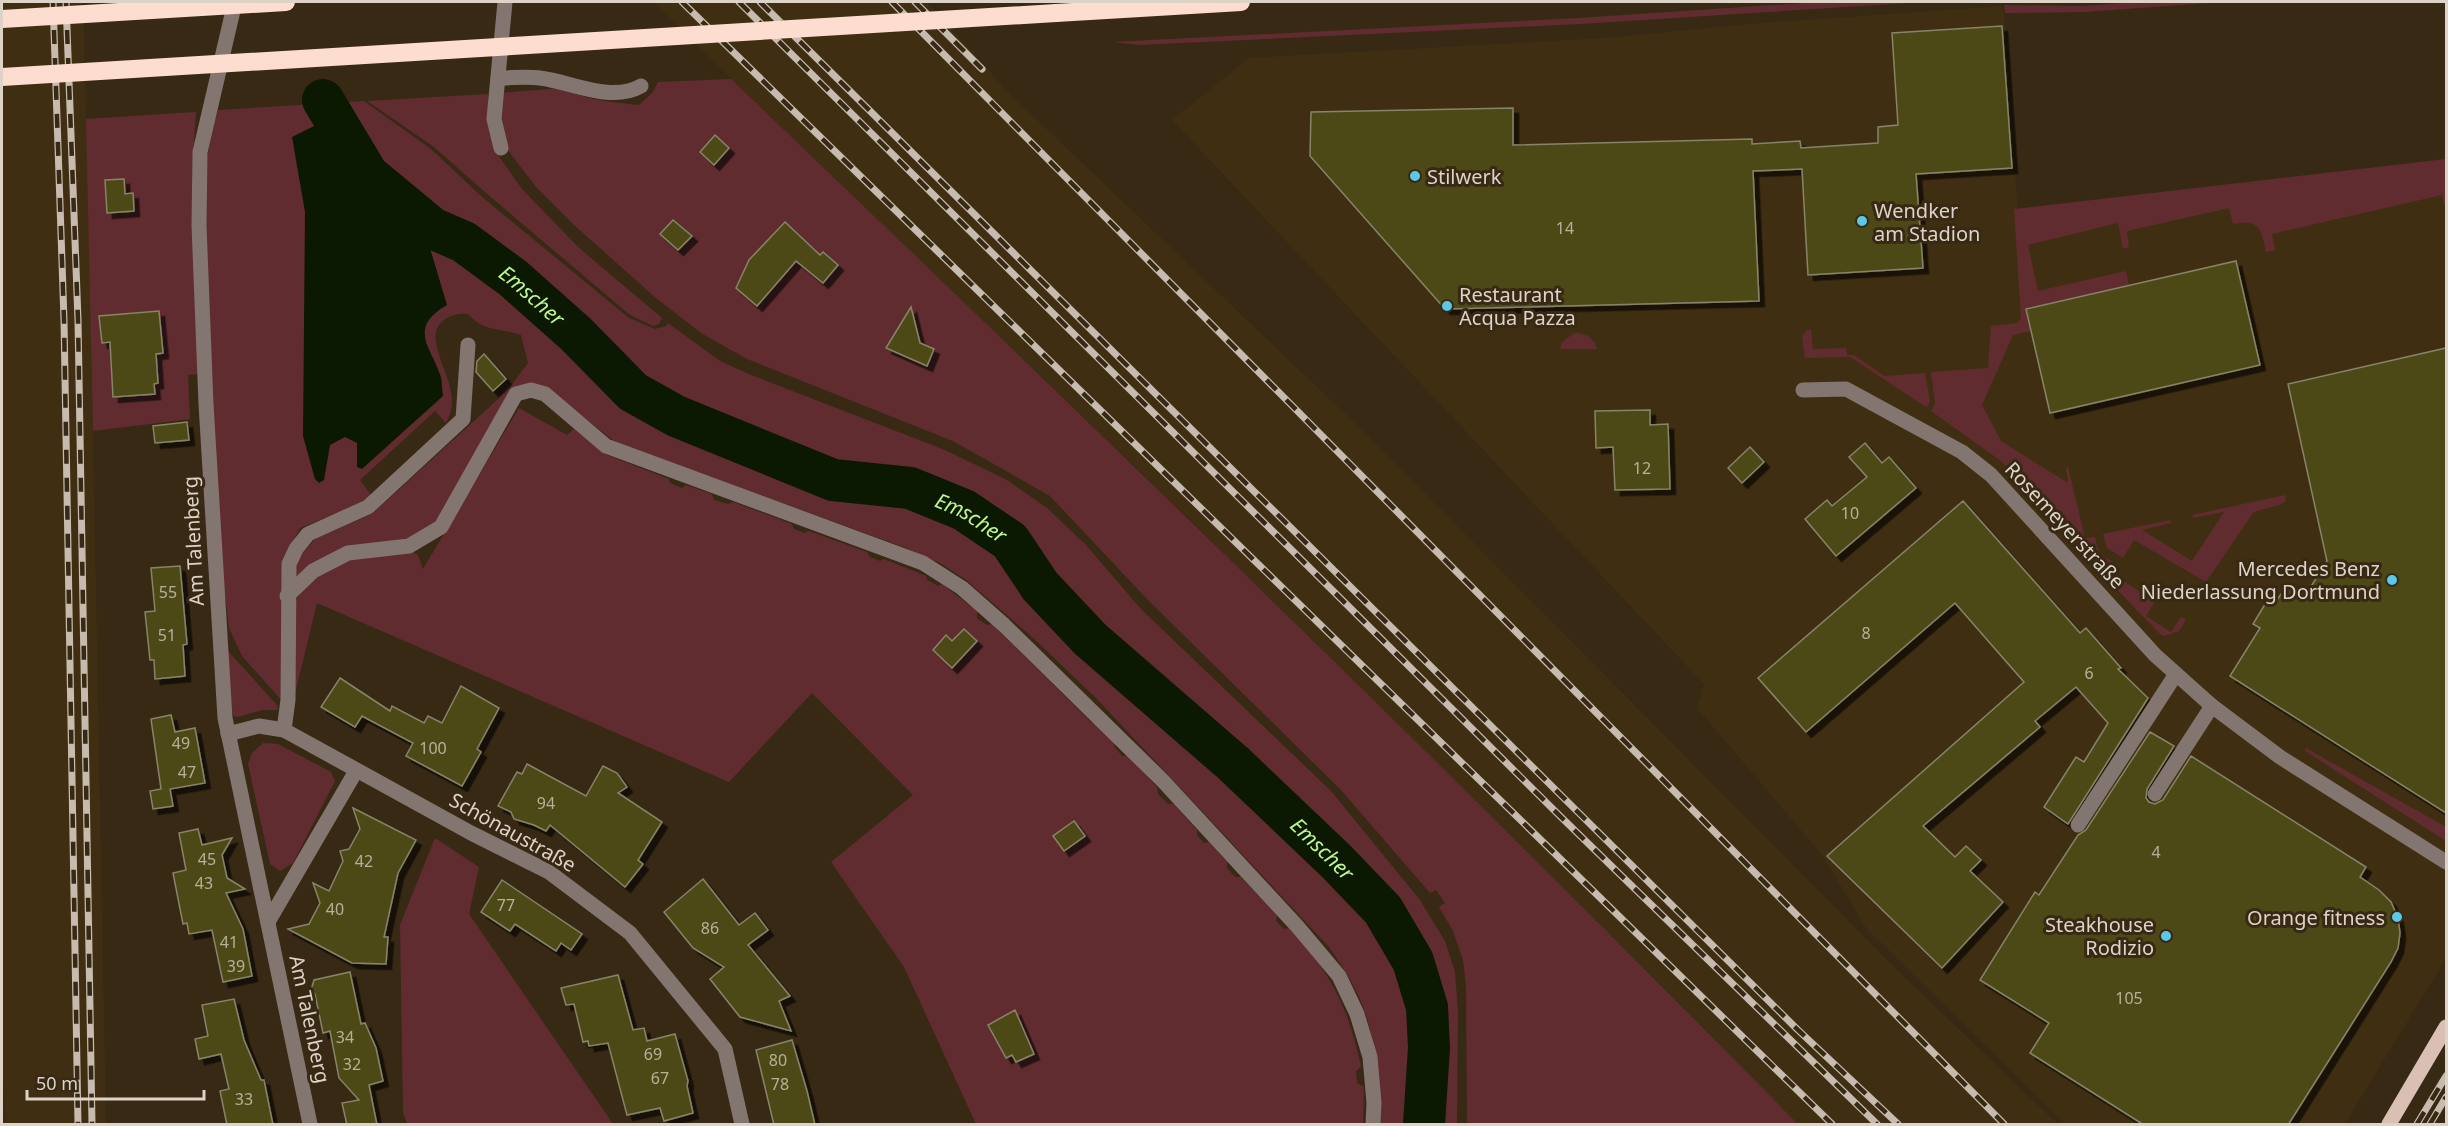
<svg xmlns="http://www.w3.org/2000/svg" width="2448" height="1126" font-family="'Noto Sans',sans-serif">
  <defs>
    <filter id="shadow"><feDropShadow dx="5.5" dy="5.5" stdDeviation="0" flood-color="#0009"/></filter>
  </defs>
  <rect width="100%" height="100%" fill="#382915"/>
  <g fill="#402e12">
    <polygon points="2,2 83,2 88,175 106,1124 6,1124 2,1060"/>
    <polygon points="653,2 926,2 1010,94 1359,427 1898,971 2058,1124 1798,1124 1650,974 1178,508 731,79"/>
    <polygon points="2003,6 2018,216 2446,169 2446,958 2345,1124 2065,1124 1866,928 1823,856 1697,708 1704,684 1172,120 1249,58 1604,38 1760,23"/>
  </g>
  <g fill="#612c30">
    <polygon points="1819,2 1925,2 1579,24 1139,45 1113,42 1579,18"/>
    <polygon points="2136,2 2223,2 2084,12 2005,13 2004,5 2081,6"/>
    <path d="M731,79C1091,423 1449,769 1798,1124H1467L1466,985L1463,960L1453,931L1439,907L1445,903L1436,890L1430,893L1341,790L1148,600L1050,496L953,441L747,359L701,333L656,298L574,225L536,187L507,149L497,119L499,93L563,88C586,101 614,102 639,105L653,92L658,82Z"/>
    <polygon points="488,94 488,124 495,151 522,189 578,247 662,318 659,324 653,326 630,315 486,193 434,147 367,101"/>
    <path d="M364,101L431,149L481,196L629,318L655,329L666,326L668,323L720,361L751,375L945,450L1007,480L1047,508L1085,544L1141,609L1331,791L1420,900L1445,941L1455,972L1458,1012L1457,1124H1381C1378,1078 1377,1029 1354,987C1347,973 1338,960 1329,947L1096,698L1031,636L965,579L940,563L901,546L617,443L546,388L527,386L444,513L433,525L418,536L385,543L294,582L296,561L315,539L372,514L507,391L528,363L521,335C498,327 486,333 468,314C451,312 432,322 436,343C441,371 462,395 446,423L435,411L360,480L371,495L364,502L300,528L289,549L282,701L242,656L229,628L219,542L207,284L205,169L212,130L218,110Z"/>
    <polygon points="196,112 192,171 200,374 188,375 190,419 93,431 86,119"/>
    <path d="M2446,159V204H2444L2442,195L2272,234L2275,250L2266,252C2261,229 2260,219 2233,224L2229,208L2127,231L2129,247L2123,249L2118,223L2028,245L2038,291L2126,271L2129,286L2026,309L2031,331L2013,335L1982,405L2001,441L2068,483L2066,468L2068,467L2085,538L2095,537L2099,554L2118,565L2109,581L2038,499L2001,461L1931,411L1935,404L1931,372L1988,368L1991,326L2018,323L2021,317L2014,209Z"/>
    <polygon points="1808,330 1811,330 1813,349 1846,348 1847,355 1854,355 1884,376 1925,373 1930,402 1926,407 1850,357 1805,358 1802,336"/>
    <path d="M1574,333C1586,333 1593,337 1597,349H1560L1562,342Z"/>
    <path d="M519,408L567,435L574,429L607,455L669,479L670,483L682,488L686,485L712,494L714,500L728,504L733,502L792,524L794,529L804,533L809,531L867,552L870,557L880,561L884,559L926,576L927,580L938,586L942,584L977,611V618L987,625L992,624L1091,722H1097L1115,741L1114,746L1122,756L1128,755L1157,787L1158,794L1168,804H1174L1197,830V835L1204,843L1209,842L1227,862V868L1235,877H1241L1277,915L1276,921L1284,929L1289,928C1332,974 1347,1005 1361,1066L1356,1071L1357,1083L1364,1087L1363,1124H976L904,967L831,862L913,795L812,693L729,782L317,603L292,706V609L301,590L318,574L349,557L410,550L418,555L423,569Z"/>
    <path d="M2285,495L2286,501C2277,508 2264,507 2253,513L2206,582L2134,540L2123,558L2107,548L2103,534L2170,520L2171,523L2142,530L2192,561L2224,512L2193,518L2192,515Z"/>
    <polygon points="2117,577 2155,601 2146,616 2171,632 2181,617 2186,620 2179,631 2164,636 2159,633 2112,584"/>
    <polygon points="228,651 277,705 278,710 262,710 238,717 233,716 227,667"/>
    <polygon points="263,743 278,744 331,772 335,781 293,863 280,871 270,864 248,764 252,753"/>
    <polygon points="2306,748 2446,827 2446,841 2305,751"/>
    <polygon points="435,838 479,867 469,914 613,1124 407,1124 403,1112 400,925"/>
  </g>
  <path fill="#0b1802" d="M320,123L353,180L409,230L427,238L447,305C407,328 431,347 441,377C442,383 442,390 443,396L362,469L357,467V443L345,437L330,445L324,480L319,483L315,479L303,436L305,212L292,137Z"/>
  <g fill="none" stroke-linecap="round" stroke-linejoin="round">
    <path stroke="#0b1802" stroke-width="42" id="s1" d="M323,100L368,175L432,228L464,242L513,278L576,334L633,392L676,416L833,480L910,488L964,510L1010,541L1040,586L1090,639L1233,763L1337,862L1383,910L1413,961L1427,1007L1429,1048L1424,1124"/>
  </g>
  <g fill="#4d4817" stroke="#868469" stroke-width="1.5" filter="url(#shadow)">
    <polygon points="2002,26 2012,168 1916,174 1923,268 1808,275 1802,169 1753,171 1759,301 1445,309 1310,156 1311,112 1513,108 1513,145 1752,139 1752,144 1800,141 1801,148 1878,143 1878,127 1898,125 1892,33"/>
    <polygon points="715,135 729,148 714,165 700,152"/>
    <polygon points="124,179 125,194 133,193 134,211 107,213 105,180"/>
    <polygon points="673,220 692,236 678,250 660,234"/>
    <polygon points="785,222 820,255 823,252 838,265 823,283 796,261 757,306 736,288 749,260"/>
    <polygon points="2236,261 2260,365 2050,413 2026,309"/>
    <polygon points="911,307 920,343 934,349 927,366 886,348"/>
    <polygon points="159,311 163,353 156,354 158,383 154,384 155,394 113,397 110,342 102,343 99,316"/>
    <polygon points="2446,348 2446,813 2230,676 2260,628 2253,624 2270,596 2277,600 2287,585 2305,596 2327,561 2288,384"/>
    <polygon points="484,354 506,379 493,391 476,372 477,361"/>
    <polygon points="1650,410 1650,425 1668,424 1670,489 1615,490 1613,447 1596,448 1595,411"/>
    <polygon points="187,422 189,440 155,443 153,426"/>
    <polygon points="1865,443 1882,463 1889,457 1916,488 1836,556 1805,519 1827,500 1832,506 1867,477 1849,457"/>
    <polygon points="1750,447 1764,462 1742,483 1728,468"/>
    <polygon points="1963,501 2080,633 2086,628 2121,668 2118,669 2148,698 2068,824 2044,807 2076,757 2084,762 2108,723 2076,687 2035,721 2040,727 1923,826 1955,857 1966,846 1981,860 1970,871 2003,902 1942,968 1827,856 2024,682 1955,603 1806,732 1758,678"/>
    <polygon points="180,566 187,644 183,645 185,676 155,679 154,660 150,660 145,612 155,611 151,568"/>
    <polygon points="964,629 977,641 952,668 933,650 946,635 952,641"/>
    <polygon points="340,678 390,711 392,706 424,723 428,716 442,723 461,686 499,708 477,749 481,752 462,786 406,756 413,743 362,716 355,727 321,707"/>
    <polygon points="171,715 175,732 195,728 205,783 170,789 173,806 153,809 150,791 161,789 151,719"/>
    <polygon points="2150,732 2174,746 2147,789 2146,798 2149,802 2155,804 2163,800 2191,756 2366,867 2360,877 2379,890 2391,902 2398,918 2400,933 2398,948 2391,962 2288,1125 2144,1125 2030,1053 2049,1023 1980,980 2035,892 2039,895 2078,835 2086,830"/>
    <polygon points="527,764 586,796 603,766 617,773 627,787 618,793 662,822 638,860 643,864 625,887 550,825 546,831 534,825 514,819 511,812 498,806 517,772 522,774"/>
    <polygon points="353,808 416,840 398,873 384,937 388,937 386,964 352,963 288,929 309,924 320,903 313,883 329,891 343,861 340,851 349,849 360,829"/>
    <polygon points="1074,821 1085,836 1064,851 1053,836"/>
    <polygon points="198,829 202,845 232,838 222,855 227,878 245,889 226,893 243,929 252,976 223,982 212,930 189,934 187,923 183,924 173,873 186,870 179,833"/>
    <polygon points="703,879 739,925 755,913 768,930 748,945 790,996 779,1001 791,1031 740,1017 710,979 724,967 693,948 664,912"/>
    <polygon points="502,880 582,934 571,950 561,943 556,951 515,924 510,931 481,912"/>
    <polygon points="350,972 361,1024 365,1023 376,1048 383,1081 369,1085 377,1125 347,1125 342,1103 359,1100 339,1078 330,1031 323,1033 315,994 311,990 314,980"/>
    <polygon points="618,975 633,1030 644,1028 647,1041 675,1034 688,1081 687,1086 693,1113 664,1121 660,1108 627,1115 608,1043 589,1046 588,1041 583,1042 574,1004 566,1005 561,988"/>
    <polygon points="234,999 244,1040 261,1080 264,1080 273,1125 227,1125 220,1091 229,1089 221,1054 199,1059 195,1039 208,1036 202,1005"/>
    <polygon points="1015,1010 1034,1054 1016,1062 1012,1055 1006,1058 988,1025"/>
    <polygon points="792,1040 807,1091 815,1125 774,1125 756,1050"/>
  </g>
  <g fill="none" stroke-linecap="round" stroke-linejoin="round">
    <g stroke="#837670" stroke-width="15">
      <polyline points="235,2 200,152 199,225 206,404 225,718 310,1124"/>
      <path d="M498,78C512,78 527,76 540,78C572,82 611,103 641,86"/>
      <polyline points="501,148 494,119 505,2"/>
      <polyline points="1803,390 1846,389 1962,452 1991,475 2155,655 2212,706 2280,757 2446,862"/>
      <polyline points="287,596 313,571 348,553 409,546 441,527 516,394 531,390 545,394 606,446 923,563 962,588 1004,625 1163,781 1297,926 1339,976 1357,1014 1370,1057 1374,1103 1373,1124"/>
      <polyline points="284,730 288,700 289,564 296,549 308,534 368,507 463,419 468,345"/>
      <polyline points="228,734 259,726 284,730 471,833 549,872 630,933 725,1049 742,1124"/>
      <polyline points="2155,794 2212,706"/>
      <polyline points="2078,825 2176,674"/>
      <polyline points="268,922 356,771"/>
    </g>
    <polyline stroke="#dac0b4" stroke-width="15" points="2389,1124 2446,1027"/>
    <polyline stroke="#fdddcf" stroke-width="18" points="1056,13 1241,2"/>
    <g stroke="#c6bbae" stroke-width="7">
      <g id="rail">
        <polyline points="53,2 64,320 78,1124"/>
        <polyline points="66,2 78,320 92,1124"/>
        <polyline points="682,2 1832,1124"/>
        <polyline points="739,2 1562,818 1877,1124"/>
        <polyline points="760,2 1798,1030 1898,1124"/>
        <polyline points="892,2 2004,1124"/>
        <polyline points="915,2 982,69"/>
        <polyline points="2417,1124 2446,1076"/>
        <polyline points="2430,1124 2446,1097"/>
      </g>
    </g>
    <use href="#rail" stroke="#382915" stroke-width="4.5" stroke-dasharray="14" stroke-linecap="butt"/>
    <g stroke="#fdddcf" stroke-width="18">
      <polyline points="2,19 286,2"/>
      <polyline points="2,77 1056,13"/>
    </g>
  </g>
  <g fill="#5ac8e6" stroke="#382915" stroke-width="2">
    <circle cx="1415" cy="176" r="6"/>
    <circle cx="1862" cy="221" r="6"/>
    <circle cx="1447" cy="306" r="6"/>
    <circle cx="2392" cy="580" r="6"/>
    <circle cx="2397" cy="917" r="6"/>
    <circle cx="2166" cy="936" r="6"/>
  </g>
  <g text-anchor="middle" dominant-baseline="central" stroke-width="6" stroke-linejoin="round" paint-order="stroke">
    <g font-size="16" fill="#b9b09b">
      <text x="1565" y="228">14</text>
      <text x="1642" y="468">12</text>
      <text x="1850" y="513">10</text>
      <text x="168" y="592">55</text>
      <text x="1866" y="633">8</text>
      <text x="167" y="635">51</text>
      <text x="2089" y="673">6</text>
      <text x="181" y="743">49</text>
      <text x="433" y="748">100</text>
      <text x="187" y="772">47</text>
      <text x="546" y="803">94</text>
      <text x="2156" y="852">4</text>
      <text x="207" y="859">45</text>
      <text x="364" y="861">42</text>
      <text x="204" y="883">43</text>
      <text x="506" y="905">77</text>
      <text x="335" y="909">40</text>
      <text x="710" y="928">86</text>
      <text x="229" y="942">41</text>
      <text x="236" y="966">39</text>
      <text x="2129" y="998">105</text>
      <text x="345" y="1037">34</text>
      <text x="653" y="1054">69</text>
      <text x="778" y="1060">80</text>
      <text x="352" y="1064">32</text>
      <text x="660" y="1078">67</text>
      <text x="780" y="1084">78</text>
      <text x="244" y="1099">33</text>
    </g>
    <g font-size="20" fill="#ddd3c7" stroke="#382915" text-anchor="start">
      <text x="1427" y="176">Stilwerk</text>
      <text x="1874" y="210">Wendker<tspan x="1874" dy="23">am Stadion</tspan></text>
      <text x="1459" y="294">Restaurant<tspan x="1459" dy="23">Acqua Pazza</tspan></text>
      <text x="2380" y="568" text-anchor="end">Mercedes Benz<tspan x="2380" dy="23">Niederlassung Dortmund</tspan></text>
      <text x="2385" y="917" text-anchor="end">Orange fitness</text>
      <text x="2154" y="924" text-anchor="end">Steakhouse<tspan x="2154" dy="23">Rodizio</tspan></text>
    </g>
    <g font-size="20" fill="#ddd3c7" stroke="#382915">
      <text transform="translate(2065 525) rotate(47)">Rosemeyerstraße</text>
      <text transform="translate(193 541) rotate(-93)">Am Talenberg</text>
      <text transform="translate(513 832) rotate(29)">Schönaustraße</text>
      <text transform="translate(310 1019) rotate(78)">Am Talenberg</text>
    </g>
    <g font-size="21" font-style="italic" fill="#bef690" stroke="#382915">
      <text stroke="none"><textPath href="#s1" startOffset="292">Emscher</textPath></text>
      <text stroke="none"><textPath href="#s1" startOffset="796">Emscher</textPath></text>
      <text stroke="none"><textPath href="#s1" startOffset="1282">Emscher</textPath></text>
    </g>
  </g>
  <rect width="2448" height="1126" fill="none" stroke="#ddd3c7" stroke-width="6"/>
  <path d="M27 1090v9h177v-9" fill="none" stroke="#ddd3c7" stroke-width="3"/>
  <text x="36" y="1090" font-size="18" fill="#ddd3c7" stroke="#382915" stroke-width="4.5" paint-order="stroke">50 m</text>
</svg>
